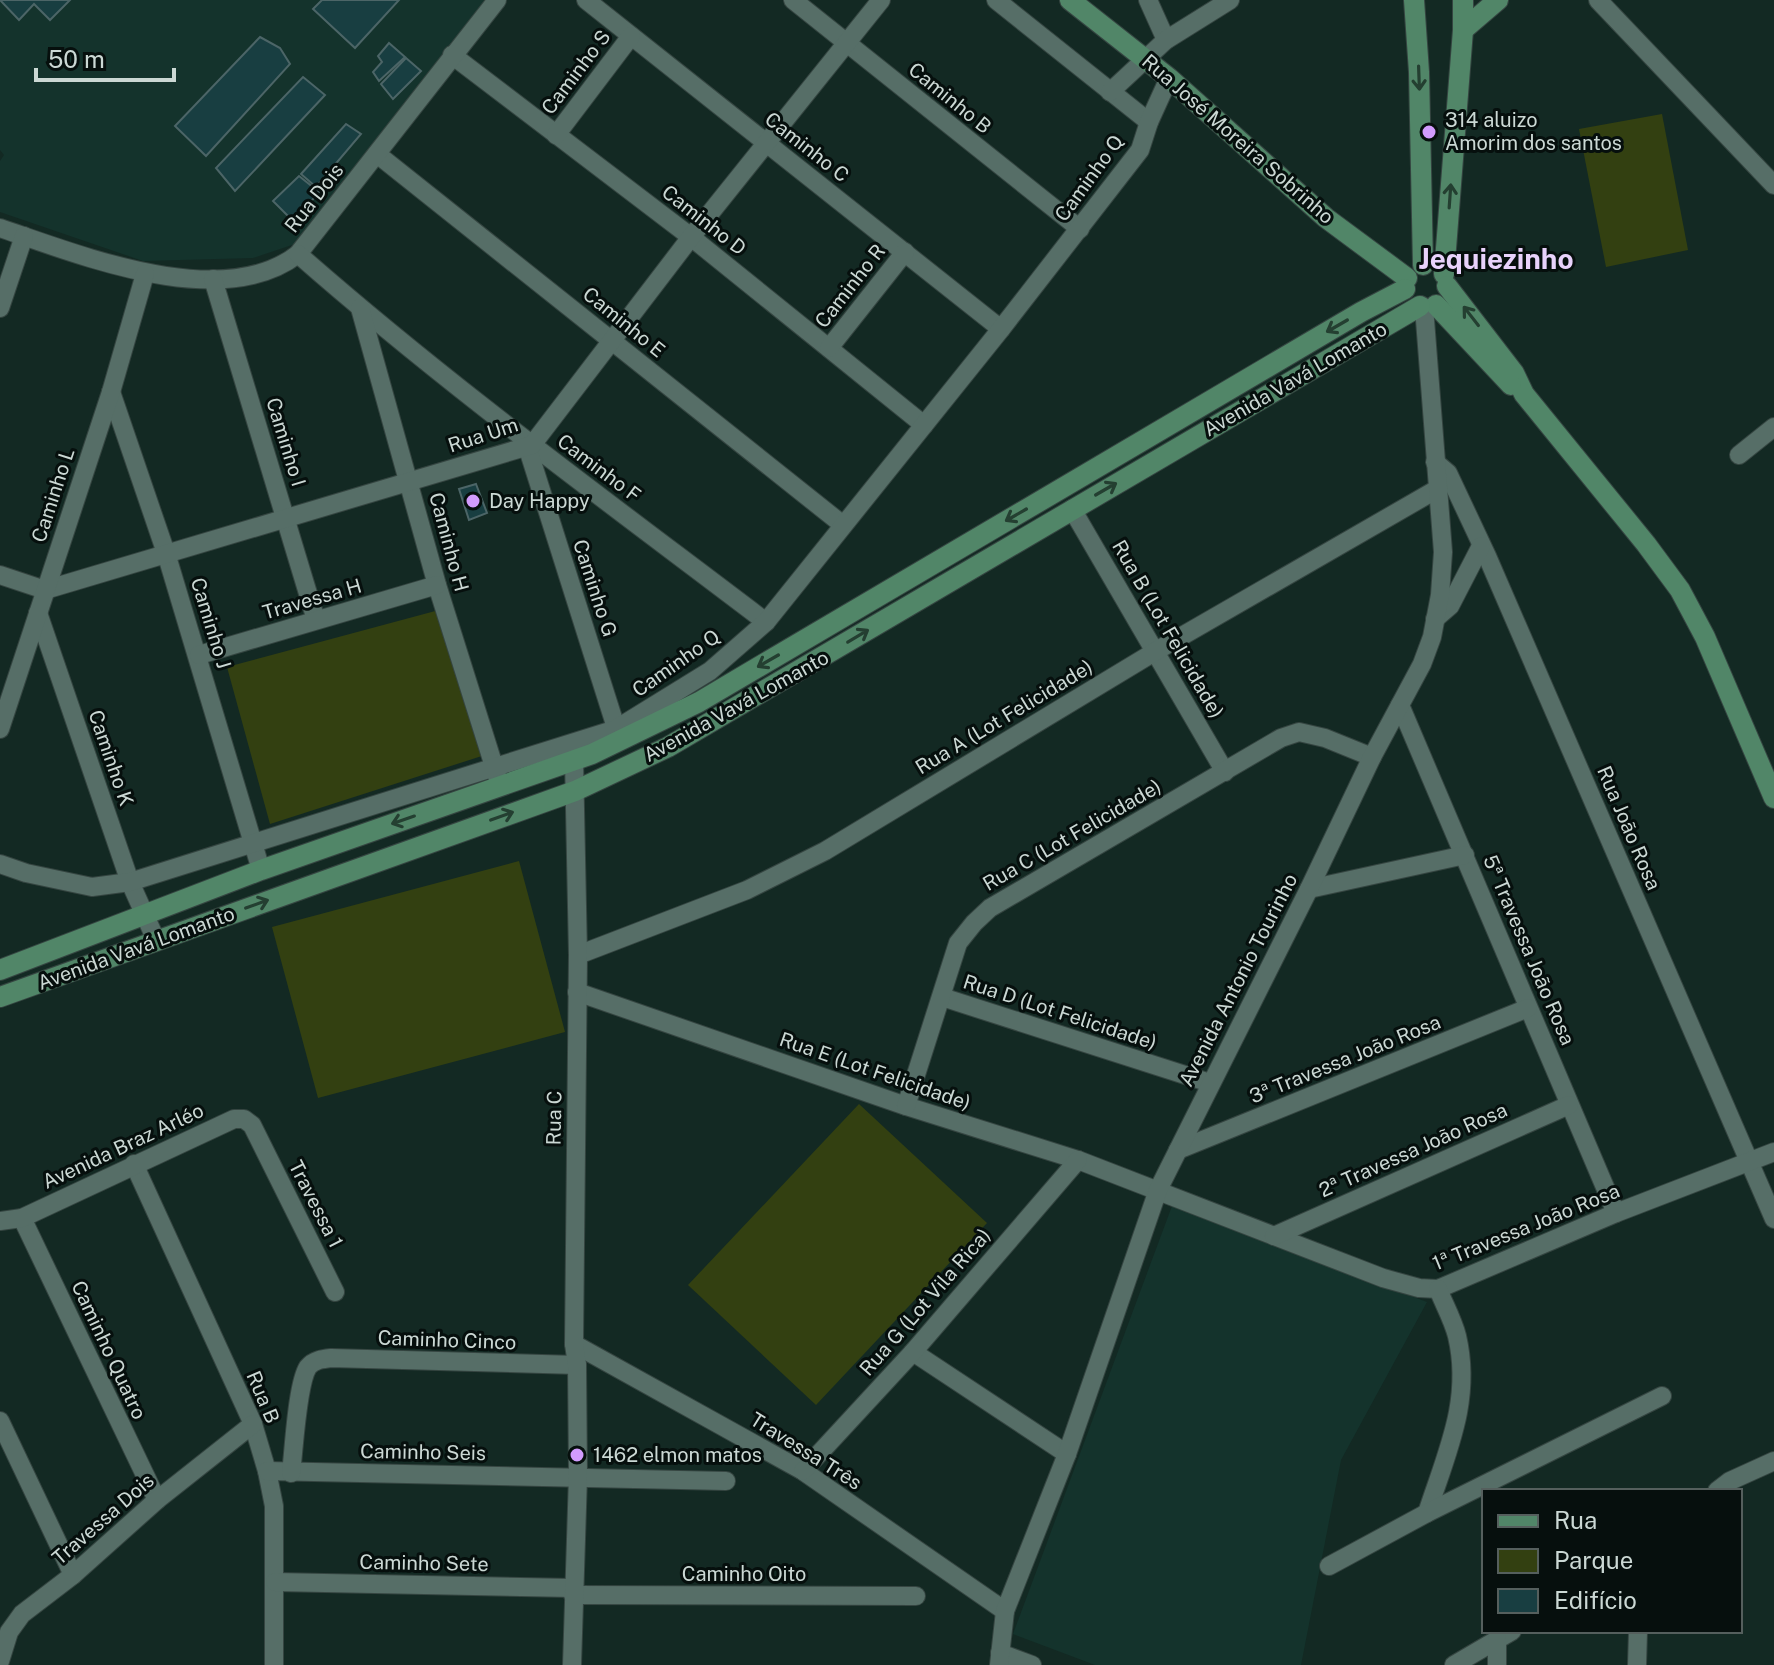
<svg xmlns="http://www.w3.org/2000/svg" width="1774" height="1665" font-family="'Public Sans',sans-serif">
  <rect width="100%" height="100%" fill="#132923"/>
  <g fill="#14332c">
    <polygon points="0,0 490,0 301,242 253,258 143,261 0,212 0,161 4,155 0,150"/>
    <polygon points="1172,1206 1427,1302 1341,1460 1301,1665 1095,1665 1013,1634"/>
  </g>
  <g fill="#334011">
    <polygon points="1662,114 1688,250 1606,267 1579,129"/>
    <polygon points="439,610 485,755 270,824 227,667"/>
    <polygon points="519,861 565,1032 318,1098 272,927"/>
    <polygon points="859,1104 987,1223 816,1405 688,1285"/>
  </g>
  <g fill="#183e41" stroke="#4c6567" stroke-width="2">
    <polygon points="0,0 70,0 50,20 34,4 19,20"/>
    <polygon points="322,0 399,0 355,48 313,9"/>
    <polygon points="260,37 280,48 290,64 206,156 175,126"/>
    <polygon points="389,43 405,57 379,81 373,72 382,62 378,56"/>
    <polygon points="406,58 421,71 393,99 381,84"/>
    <polygon points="303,77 325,95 235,191 216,168"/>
    <polygon points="346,124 361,134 316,187 301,174"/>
    <polygon points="299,176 319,192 294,222 273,201"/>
    <polygon points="476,484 487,513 469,520 459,489"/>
  </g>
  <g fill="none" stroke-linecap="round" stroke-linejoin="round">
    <g stroke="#354541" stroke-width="20">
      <g id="street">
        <polyline points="586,0 1001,329"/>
        <polyline points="793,0 1080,229"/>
        <polyline points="996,0 1149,122"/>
        <polyline points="1148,0 1166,40"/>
        <polyline points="1598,0 1774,185"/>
        <polyline points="452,55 691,237 924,425"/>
        <polyline points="1110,92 1166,40 1230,0"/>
        <polyline points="556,135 631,36"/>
        <polyline points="377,154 843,525"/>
        <path d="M0,228C80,255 223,313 298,254L497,0"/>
        <path d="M298,254C447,385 608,502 766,622"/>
        <polyline points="213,279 316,620"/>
        <polyline points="0,308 24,236"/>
        <polyline points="360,308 437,585 498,779"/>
        <polyline points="829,348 905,252"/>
        <polyline points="111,392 166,553 261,870"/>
        <polyline points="527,446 619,737"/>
        <polyline points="1739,455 1774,427"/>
        <polyline points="1435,462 1448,473 1487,556 1774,1219"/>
        <polyline points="1072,509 1225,772"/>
        <polyline points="0,575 45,590 532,445 691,237 881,0"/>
        <polyline points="38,613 130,882 156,940"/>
        <polyline points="1435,619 1450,606 1481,546"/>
        <polyline points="199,655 437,585"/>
        <polyline points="1400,705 1616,1213"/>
        <polyline points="0,729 111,392 145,274"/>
        <polyline points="0,864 26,873 92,887 130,882 616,729 710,671 766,622 1001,329 1140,150 1149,122 1169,78"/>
        <polyline points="1309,889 1465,855"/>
        <polyline points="578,955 747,890 825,851 1156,651 1439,488"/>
        <polyline points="577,992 906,1106 1078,1160 1383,1278 1419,1288 1438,1289 1616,1213 1774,1152"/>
        <polyline points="942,997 1210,1083"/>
        <polyline points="906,1106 958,943 974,923 990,908 1281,738 1299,732 1325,738 1372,757"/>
        <polyline points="1178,1150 1528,1008"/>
        <polyline points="134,1164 253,1424 267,1471 274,1506 274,1665"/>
        <polyline points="22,1218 157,1500"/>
        <polyline points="0,1221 22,1218 234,1119 244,1119 252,1125 335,1292"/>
        <polyline points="1274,1236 1569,1105"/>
        <polyline points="574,1344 803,1471 1005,1611"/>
        <polyline points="913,1352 1067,1454"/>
        <polyline points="0,1421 73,1575"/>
        <polyline points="267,1471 726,1481"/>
        <polyline points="803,1471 913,1352 1078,1160"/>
        <path d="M291,1473C294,1450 297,1384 308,1367C314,1360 322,1359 331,1358L577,1365"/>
        <polyline points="1717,1491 1730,1481 1774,1461"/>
        <path d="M1427,1513C1447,1452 1472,1400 1457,1336C1453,1320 1444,1304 1438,1289"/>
        <polyline points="1329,1566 1427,1513 1662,1396"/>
        <polyline points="275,1582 573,1588"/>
        <polyline points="573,1595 916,1596"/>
        <polyline points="1000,1653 1032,1665"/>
        <polyline points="0,1661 9,1632 22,1614 73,1575 157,1500 253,1424"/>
        <polyline points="572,1665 578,1476 577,1365 574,1344 578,955 574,760"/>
        <polyline points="999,1665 1005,1611 1067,1454 1158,1190 1309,889 1372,757 1422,664 1432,637 1440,595 1443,552 1424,307"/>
        <polyline points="1454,1665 1512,1631"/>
        <polyline points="1497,1665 1497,1639"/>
        <polyline points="1637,1665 1638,1631"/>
      </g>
    </g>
    <g stroke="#354541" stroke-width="22">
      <g id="secondary">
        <polyline points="1070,0 1169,78 1326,218 1407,278"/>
        <polyline points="1414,0 1419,72 1423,265"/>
        <polyline points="1463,30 1498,0"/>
        <polyline points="1444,274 1463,30 1463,0"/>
        <polyline points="1447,286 1514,373 1524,394 1646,544 1680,590 1705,637 1774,798"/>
        <polyline points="1436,305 1511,385"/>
        <polyline points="0,970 261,870 592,754 699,702 1361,312 1405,289"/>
        <polyline points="0,997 575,791 668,747 1420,306"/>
      </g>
    </g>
    <use href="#street" stroke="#566e67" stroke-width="18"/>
    <use href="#secondary" stroke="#518668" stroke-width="20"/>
  </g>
  <defs><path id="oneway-shaft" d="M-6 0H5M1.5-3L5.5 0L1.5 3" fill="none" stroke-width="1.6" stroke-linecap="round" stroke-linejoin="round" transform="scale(2)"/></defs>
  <g stroke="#243f31">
    <use href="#oneway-shaft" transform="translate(1419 78) rotate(88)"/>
    <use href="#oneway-shaft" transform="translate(1450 196) rotate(-86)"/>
    <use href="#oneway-shaft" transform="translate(1471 316) rotate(-128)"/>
    <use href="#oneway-shaft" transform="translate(1337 326) rotate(150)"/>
    <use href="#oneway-shaft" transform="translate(1106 489) rotate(-30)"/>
    <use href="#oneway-shaft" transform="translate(1016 515) rotate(150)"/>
    <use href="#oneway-shaft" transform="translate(858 636) rotate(-31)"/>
    <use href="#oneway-shaft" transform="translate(768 661) rotate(150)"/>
    <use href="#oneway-shaft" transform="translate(502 816) rotate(-20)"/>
    <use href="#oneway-shaft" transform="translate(403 820) rotate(161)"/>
    <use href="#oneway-shaft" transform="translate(257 904) rotate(-20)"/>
  </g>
  <g fill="#d29cfd" stroke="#060f0d" stroke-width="3">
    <circle cx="1429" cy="132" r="8"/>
    <circle cx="473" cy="501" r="8"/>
    <circle cx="577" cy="1455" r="8"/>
  </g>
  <g text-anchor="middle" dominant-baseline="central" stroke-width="6" stroke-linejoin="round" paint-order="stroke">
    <g font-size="20" fill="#cbd8d4" stroke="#060f0d">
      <text transform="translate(576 72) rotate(-53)">Caminho S</text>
      <text transform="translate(950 98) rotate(39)">Caminho B</text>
      <text transform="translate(1238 139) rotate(41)">Rua José Moreira Sobrinho</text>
      <text transform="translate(807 147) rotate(38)">Caminho C</text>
      <text transform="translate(1089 178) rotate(-54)">Caminho Q</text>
      <text transform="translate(314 198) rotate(-52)">Rua Dois</text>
      <text transform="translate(704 220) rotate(38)">Caminho D</text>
      <text transform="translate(850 286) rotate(-52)">Caminho R</text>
      <text transform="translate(624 322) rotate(39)">Caminho E</text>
      <text transform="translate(1295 379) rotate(-30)">Avenida Vavá Lomanto</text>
      <text transform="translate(483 435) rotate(-18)">Rua Um</text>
      <text transform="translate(286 442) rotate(73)">Caminho I</text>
      <text transform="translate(599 468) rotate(37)">Caminho F</text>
      <text transform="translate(53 495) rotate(-72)">Caminho L</text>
      <text transform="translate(449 542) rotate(75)">Caminho H</text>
      <text transform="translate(595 588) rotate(72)">Caminho G</text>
      <text transform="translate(312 599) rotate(-16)">Travessa H</text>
      <text transform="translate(211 623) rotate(73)">Caminho J</text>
      <text transform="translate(1168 629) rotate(60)">Rua B (Lot Felicidade)</text>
      <text transform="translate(676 663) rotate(-35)">Caminho Q</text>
      <text transform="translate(736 706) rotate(-29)">Avenida Vavá Lomanto</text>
      <text transform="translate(1004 717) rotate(-31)">Rua A (Lot Felicidade)</text>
      <text transform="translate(111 758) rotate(71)">Caminho K</text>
      <text transform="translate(1629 828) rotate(67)">Rua João Rosa</text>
      <text transform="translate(1072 835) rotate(-30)">Rua C (Lot Felicidade)</text>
      <text transform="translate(136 948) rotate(-20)">Avenida Vavá Lomanto</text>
      <text transform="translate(1529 950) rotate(67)">5ª Travessa João Rosa</text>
      <text transform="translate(1238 980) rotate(-63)">Avenida Antonio Tourinho</text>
      <text transform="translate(1060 1012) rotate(18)">Rua D (Lot Felicidade)</text>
      <text transform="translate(1345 1059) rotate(-22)">3ª Travessa João Rosa</text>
      <text transform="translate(875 1071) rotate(19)">Rua E (Lot Felicidade)</text>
      <text transform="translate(554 1118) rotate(-89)">Rua C</text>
      <text transform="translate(123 1146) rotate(-25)">Avenida Braz Arléo</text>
      <text transform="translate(1413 1150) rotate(-24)">2ª Travessa João Rosa</text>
      <text transform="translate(316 1204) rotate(63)">Travessa 1</text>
      <text transform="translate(1526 1227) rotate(-22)">1ª Travessa João Rosa</text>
      <text transform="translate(925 1302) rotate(-49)">Rua G (Lot Vila Rica)</text>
      <text transform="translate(447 1340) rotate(2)">Caminho Cinco</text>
      <text transform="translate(109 1350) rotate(65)">Caminho Quatro</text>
      <text transform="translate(263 1397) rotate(67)">Rua B</text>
      <text transform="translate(806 1451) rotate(32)">Travessa Três</text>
      <text transform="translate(423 1452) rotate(1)">Caminho Seis</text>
      <text transform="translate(103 1519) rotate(-41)">Travessa Dois</text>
      <text transform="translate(424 1563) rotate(1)">Caminho Sete</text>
      <text x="744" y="1574">Caminho Oito</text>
    </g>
    <g font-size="20" fill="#cbd8d4" stroke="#060f0d" text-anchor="start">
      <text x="1445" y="120">314 aluizo<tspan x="1445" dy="23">Amorim dos santos</tspan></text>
      <text x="489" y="501">Day Happy</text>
      <text x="593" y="1455">1462 elmon matos</text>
    </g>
    <g font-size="28" font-weight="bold" fill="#e8d2fb" stroke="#060f0d">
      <text x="1496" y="258">Jequiezinho</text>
    </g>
  </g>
  <rect x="1482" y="1489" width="260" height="144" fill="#060f0d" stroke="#555f5d" stroke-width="2"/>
  <rect x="1498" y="1515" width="40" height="12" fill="#518668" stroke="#555f5d" stroke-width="2"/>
  <text x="1554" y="1529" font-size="24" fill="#cbd8d4">Rua</text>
  <rect x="1498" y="1549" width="40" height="24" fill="#334011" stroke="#555f5d" stroke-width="2"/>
  <text x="1554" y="1569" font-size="24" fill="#cbd8d4">Parque</text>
  <rect x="1498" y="1589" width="40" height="24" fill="#183e41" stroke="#555f5d" stroke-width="2"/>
  <text x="1554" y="1609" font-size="24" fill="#cbd8d4">Edifício</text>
  <path d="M36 68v12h138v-12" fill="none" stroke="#cbd8d4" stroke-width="4"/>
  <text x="48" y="68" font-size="24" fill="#cbd8d4" stroke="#060f0d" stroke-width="6" paint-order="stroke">50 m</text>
</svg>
